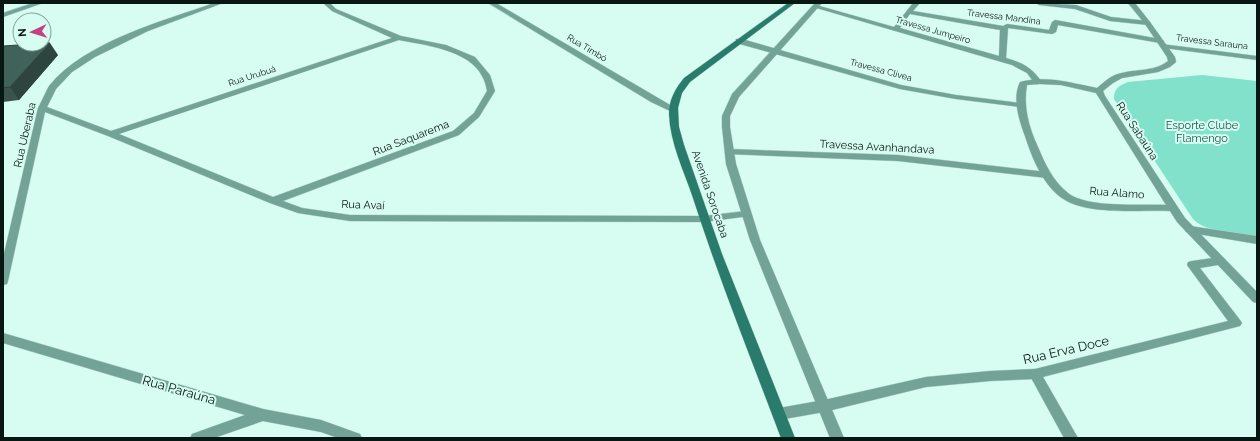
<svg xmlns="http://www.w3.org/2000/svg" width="1260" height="441" font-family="Raleway,sans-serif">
  <rect width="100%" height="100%" fill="#d7fdf3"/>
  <path fill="#81e1ca" d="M1202,75L1257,81V236C1236,233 1209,234 1193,219L1114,99C1114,88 1119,86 1128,82Z"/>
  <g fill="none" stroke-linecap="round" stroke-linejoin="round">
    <g stroke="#b6d8cf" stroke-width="1">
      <g id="lane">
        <path d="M913,3H920L913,11L1003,26L1007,24L1049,30L1052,22L1055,20L1160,39L1164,41L1160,43L1058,25L1056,32L1052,34L1008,28L1006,58C1023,63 1031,67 1042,82L1038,84H1035L1027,73L1012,65L813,7L816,5L894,27ZM910,14L1000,30L999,56L900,28Z"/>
        <polygon points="1036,3 1076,5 1111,17 1148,21 1151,23 1148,25 1110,21 1075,9 1039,5"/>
        <polygon points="736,39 742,39 901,85 956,95 1021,103 1025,105 1021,107 956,99 900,89 736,43"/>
        <polygon points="1161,44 1257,56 1257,60 1164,48 1160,46"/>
        <polygon points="729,149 898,155 1047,172 1052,175 1047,178 898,161 726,154 725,152"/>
        <polygon points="746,211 751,214 750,216 704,222 699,219 704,216"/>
        <polygon points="1190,226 1257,236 1257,244 1186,232 1185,230 1186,228"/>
        <polygon points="1220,257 1224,258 1225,261 1224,264 1200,268 1240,320 1242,323 1240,326 1035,379 990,381 926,387 824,412 779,420 774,418 773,414 774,410 779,408 824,400 926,377 990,371 1035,369 1228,321 1187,265 1188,262 1192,261"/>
      </g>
    </g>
    <g stroke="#b6d8cf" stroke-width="1">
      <g id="street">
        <polygon points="33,3 43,3 3,17 3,13"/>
        <path d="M214,3H223L148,31L95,57L72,72L56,89L47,107L111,131L392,38L332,11L323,3H330L336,9L401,36L446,45L475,57L490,75L495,91L479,117L459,135L283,201L302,208L350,215L704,216L709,219L704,222L350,221L298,213L270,203L108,136L45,112L8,281L7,284L3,285V258L38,108C42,101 45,93 49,86C84,42 163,21 214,3ZM399,40C425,45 469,50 482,76C485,81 486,86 487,91L474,113L453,131L273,197L119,134Z"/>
        <polygon points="488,3 496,3 677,109 673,111 670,111 651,102"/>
        <polygon points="815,3 822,3 739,97 730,116 730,127 736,164 760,240 844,438 830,438 750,240 726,164 722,127 722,116 732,94"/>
        <path d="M1128,3H1135L1150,22L1175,57L1176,62L1170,67L1158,72L1122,78L1113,83L1103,91L1105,96L1185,218L1257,292V303L1253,302L1177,222L1170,211C1141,210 1089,215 1065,200C1044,188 1032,158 1025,136C1019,120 1012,98 1020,82C1046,75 1071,83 1097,88C1103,83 1108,78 1115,75C1133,68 1153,73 1168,61L1167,57L1145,24ZM1040,84L1061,85L1096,93L1166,205C1141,204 1086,208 1068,193C1053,181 1045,164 1038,147C1029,128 1023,106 1027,85Z"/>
        <polygon points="3,333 263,409 321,420 360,434 362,438 338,438 321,432 263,421 214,438 190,438 192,434 245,415 3,343"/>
        <polygon points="1035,369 1039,370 1078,438 1064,438 1029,374 1031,370"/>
      </g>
    </g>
    <g stroke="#b6d8cf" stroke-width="1">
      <path id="secondary" d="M788,3H795L690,82L682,93L678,108L679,127L684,145L722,254L795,438H781C751,358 719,279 693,198C684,171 670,143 669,114C669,100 675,89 684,78Z"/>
    </g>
    <use href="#lane" fill="#73a397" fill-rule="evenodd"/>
    <use href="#street" fill="#73a397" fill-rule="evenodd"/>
    <use href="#secondary" fill="#297c6b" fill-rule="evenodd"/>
  </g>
  <polygon fill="#38544d" points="3,46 58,55 19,100 3,102"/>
  <polygon fill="#2e453f" points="50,43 58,55 19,100 10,87"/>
  <polygon fill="#41625a" stroke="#2e453f" points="44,43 50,43 10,87 3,88 3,46 33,44 44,44"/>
  <g text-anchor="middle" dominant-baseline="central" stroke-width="4" stroke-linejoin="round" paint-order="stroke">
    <g font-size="9" fill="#091713" stroke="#d7fdf3">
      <text transform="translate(1004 17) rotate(7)">Travessa Mandina</text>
      <text transform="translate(933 30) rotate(16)">Travessa Jumpeiro</text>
      <text transform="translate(1212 42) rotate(7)">Travessa Sarauna</text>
      <text transform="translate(587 48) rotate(31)">Rua Timbó</text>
      <text transform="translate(881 70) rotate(15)">Travessa Clivea</text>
      <text transform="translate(252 76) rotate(-18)">Rua Urubuá</text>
    </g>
    <g font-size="11" fill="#1d5449" stroke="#d7fdf3">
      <text x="1202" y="125">Esporte Clube<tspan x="1202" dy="13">Flamengo</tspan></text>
    </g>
    <g font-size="11" fill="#091713" stroke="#d7fdf3">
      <text transform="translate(1137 131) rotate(57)">Rua Sabaúna</text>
      <text transform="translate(25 135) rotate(-77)">Rua Uberaba</text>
      <text transform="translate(411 138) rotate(-21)">Rua Saquarema</text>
      <text transform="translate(877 147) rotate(3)">Travessa Avanhandava</text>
      <text transform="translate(1117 193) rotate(4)">Rua Alamo</text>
      <text transform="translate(710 194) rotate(71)">Avenida Sorocaba</text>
      <text transform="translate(363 205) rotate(2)">Rua Avaí</text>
    </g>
    <g font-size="13" fill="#091713" stroke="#d7fdf3">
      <text transform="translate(1066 350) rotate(-13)">Rua Erva Doce</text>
      <text transform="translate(179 390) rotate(16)">Rua Paraúna</text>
    </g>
  </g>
  <rect width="1260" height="441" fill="none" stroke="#091713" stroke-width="8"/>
  <g transform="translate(32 32) rotate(266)"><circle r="19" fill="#d7fdf3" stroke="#85a199"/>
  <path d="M0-3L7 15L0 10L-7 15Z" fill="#c8407d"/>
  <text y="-6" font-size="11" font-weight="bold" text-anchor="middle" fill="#091713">N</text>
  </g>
</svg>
